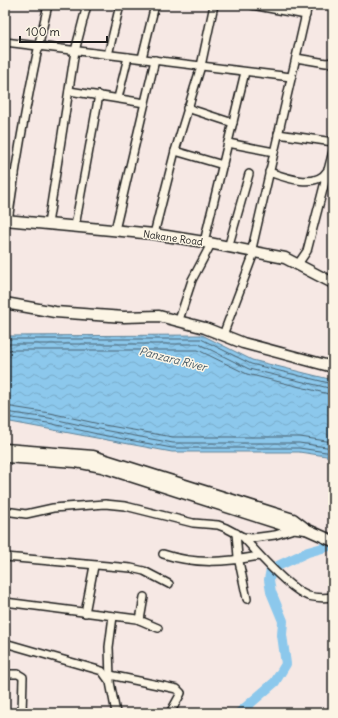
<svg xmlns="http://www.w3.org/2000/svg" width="338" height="718" font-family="Delius,sans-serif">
  <defs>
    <pattern id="water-waves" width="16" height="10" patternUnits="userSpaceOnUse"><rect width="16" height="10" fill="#8cc8ec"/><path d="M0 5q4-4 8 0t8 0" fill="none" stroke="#78abca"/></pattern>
  </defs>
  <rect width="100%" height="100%" fill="#f6e8e4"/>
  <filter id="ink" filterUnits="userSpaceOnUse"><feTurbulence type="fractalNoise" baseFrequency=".025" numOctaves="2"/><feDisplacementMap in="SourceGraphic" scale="8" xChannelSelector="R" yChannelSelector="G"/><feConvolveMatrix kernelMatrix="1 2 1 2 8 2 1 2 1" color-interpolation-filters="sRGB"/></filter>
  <g filter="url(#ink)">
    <polygon fill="url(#water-waves)" stroke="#5f8399" points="202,335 252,360 333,380 333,457 299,452 172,452 5,421 5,336"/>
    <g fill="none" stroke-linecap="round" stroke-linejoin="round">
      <g stroke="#49616f" stroke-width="1">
        <polyline points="5,339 201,339 251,364 333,384"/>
        <polyline points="5,344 199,344 249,369 333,389"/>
        <polyline points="5,350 198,350 247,374 333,395"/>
        <polyline points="5,406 50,413 104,425 173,437 300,437 333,442"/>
        <polyline points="5,412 49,418 103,430 173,443 299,443 333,448"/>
        <polyline points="5,417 48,423 102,435 172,448 299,448 333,453"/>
      </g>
      <polyline stroke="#8cc8ec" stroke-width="10" points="239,713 275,682 286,664 282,635 283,621 271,592 269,580 271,569 308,552 333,545"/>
      <g stroke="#1c1c1c" stroke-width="10">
        <g id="street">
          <polyline points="252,5 306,15"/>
          <polyline points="5,42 291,77"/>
          <polyline points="108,55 120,5"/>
          <polyline points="142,58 155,5"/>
          <polyline points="296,58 326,63 333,62"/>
          <polyline points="69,91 145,103"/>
          <polyline points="118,98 128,57"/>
          <polyline points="187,108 233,123"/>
          <polyline points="278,134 333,142"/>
          <polyline points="228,143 274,152"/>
          <polyline points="175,151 223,165"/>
          <path d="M269,172C286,178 316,189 327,171"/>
          <polyline points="5,174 15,175"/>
          <path d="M8,221C18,148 31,76 48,5"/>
          <polyline points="48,224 75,51 87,5"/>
          <polyline points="75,226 99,95"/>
          <polyline points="115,230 155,60"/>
          <polyline points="154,234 175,151 201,66 214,5"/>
          <polyline points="204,242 245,72"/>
          <polyline points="228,248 249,174"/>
          <polyline points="251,253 308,5"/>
          <polyline points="298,264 307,251 333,151"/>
          <polyline points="179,320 192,280 211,244"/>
          <polyline points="223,335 254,253"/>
          <polyline points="5,511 26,514 53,508 105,504 125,506 193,523 218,525 226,528 243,537 252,538 275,535 294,529"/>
          <polyline points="236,533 238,557 247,599"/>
          <path d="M243,537C257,553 289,589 308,596C316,598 325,598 333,597"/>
          <path d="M163,554C196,565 226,562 259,556"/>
          <polyline points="5,557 131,568 144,571 169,584"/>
          <polyline points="5,602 137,619 158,628"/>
          <polyline points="85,613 94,566"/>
          <polyline points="140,620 144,597"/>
          <polyline points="5,643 102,671 110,682 116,713"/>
          <polyline points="5,674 18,674 23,677 22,713"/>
          <polyline points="110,675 177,689 181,693 180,695 170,713"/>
          <polyline points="110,680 109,647 113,616"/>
        </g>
      </g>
      <g stroke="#1c1c1c" stroke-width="13">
        <g id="secondary">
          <polyline points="5,220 154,234 204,242 285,258 333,283"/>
          <polyline points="5,303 55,312 124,317 159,316 205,328 243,343 333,367"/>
          <polyline points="5,449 93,456 293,519 306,529 333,541"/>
          <polyline points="5,457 76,462 102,467 289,527 306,529"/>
        </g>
      </g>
      <use href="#street" stroke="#fcf5e5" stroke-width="7"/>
      <use href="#secondary" stroke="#fcf5e5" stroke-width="10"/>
    </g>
  </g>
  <g text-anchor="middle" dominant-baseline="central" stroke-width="3" stroke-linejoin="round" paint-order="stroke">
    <g font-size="10" fill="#1c1c1c" stroke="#fcf5e5">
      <text transform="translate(173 238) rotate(8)">Nakane Road</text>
    </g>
    <g font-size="11" font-style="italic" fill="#435865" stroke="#fcf5e5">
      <text transform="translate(173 359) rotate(14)">Panzara River</text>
    </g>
  </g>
  <rect width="338" height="718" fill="none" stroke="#fcf5e5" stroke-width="20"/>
  <rect x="10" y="10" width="318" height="698" fill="none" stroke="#1c1c1c" stroke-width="1.5" filter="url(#ink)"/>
  <path d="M20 36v6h87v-6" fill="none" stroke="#1c1c1c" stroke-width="2"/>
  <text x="26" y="36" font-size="12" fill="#1c1c1c" stroke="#fcf5e5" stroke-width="3" paint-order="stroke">100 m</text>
</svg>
